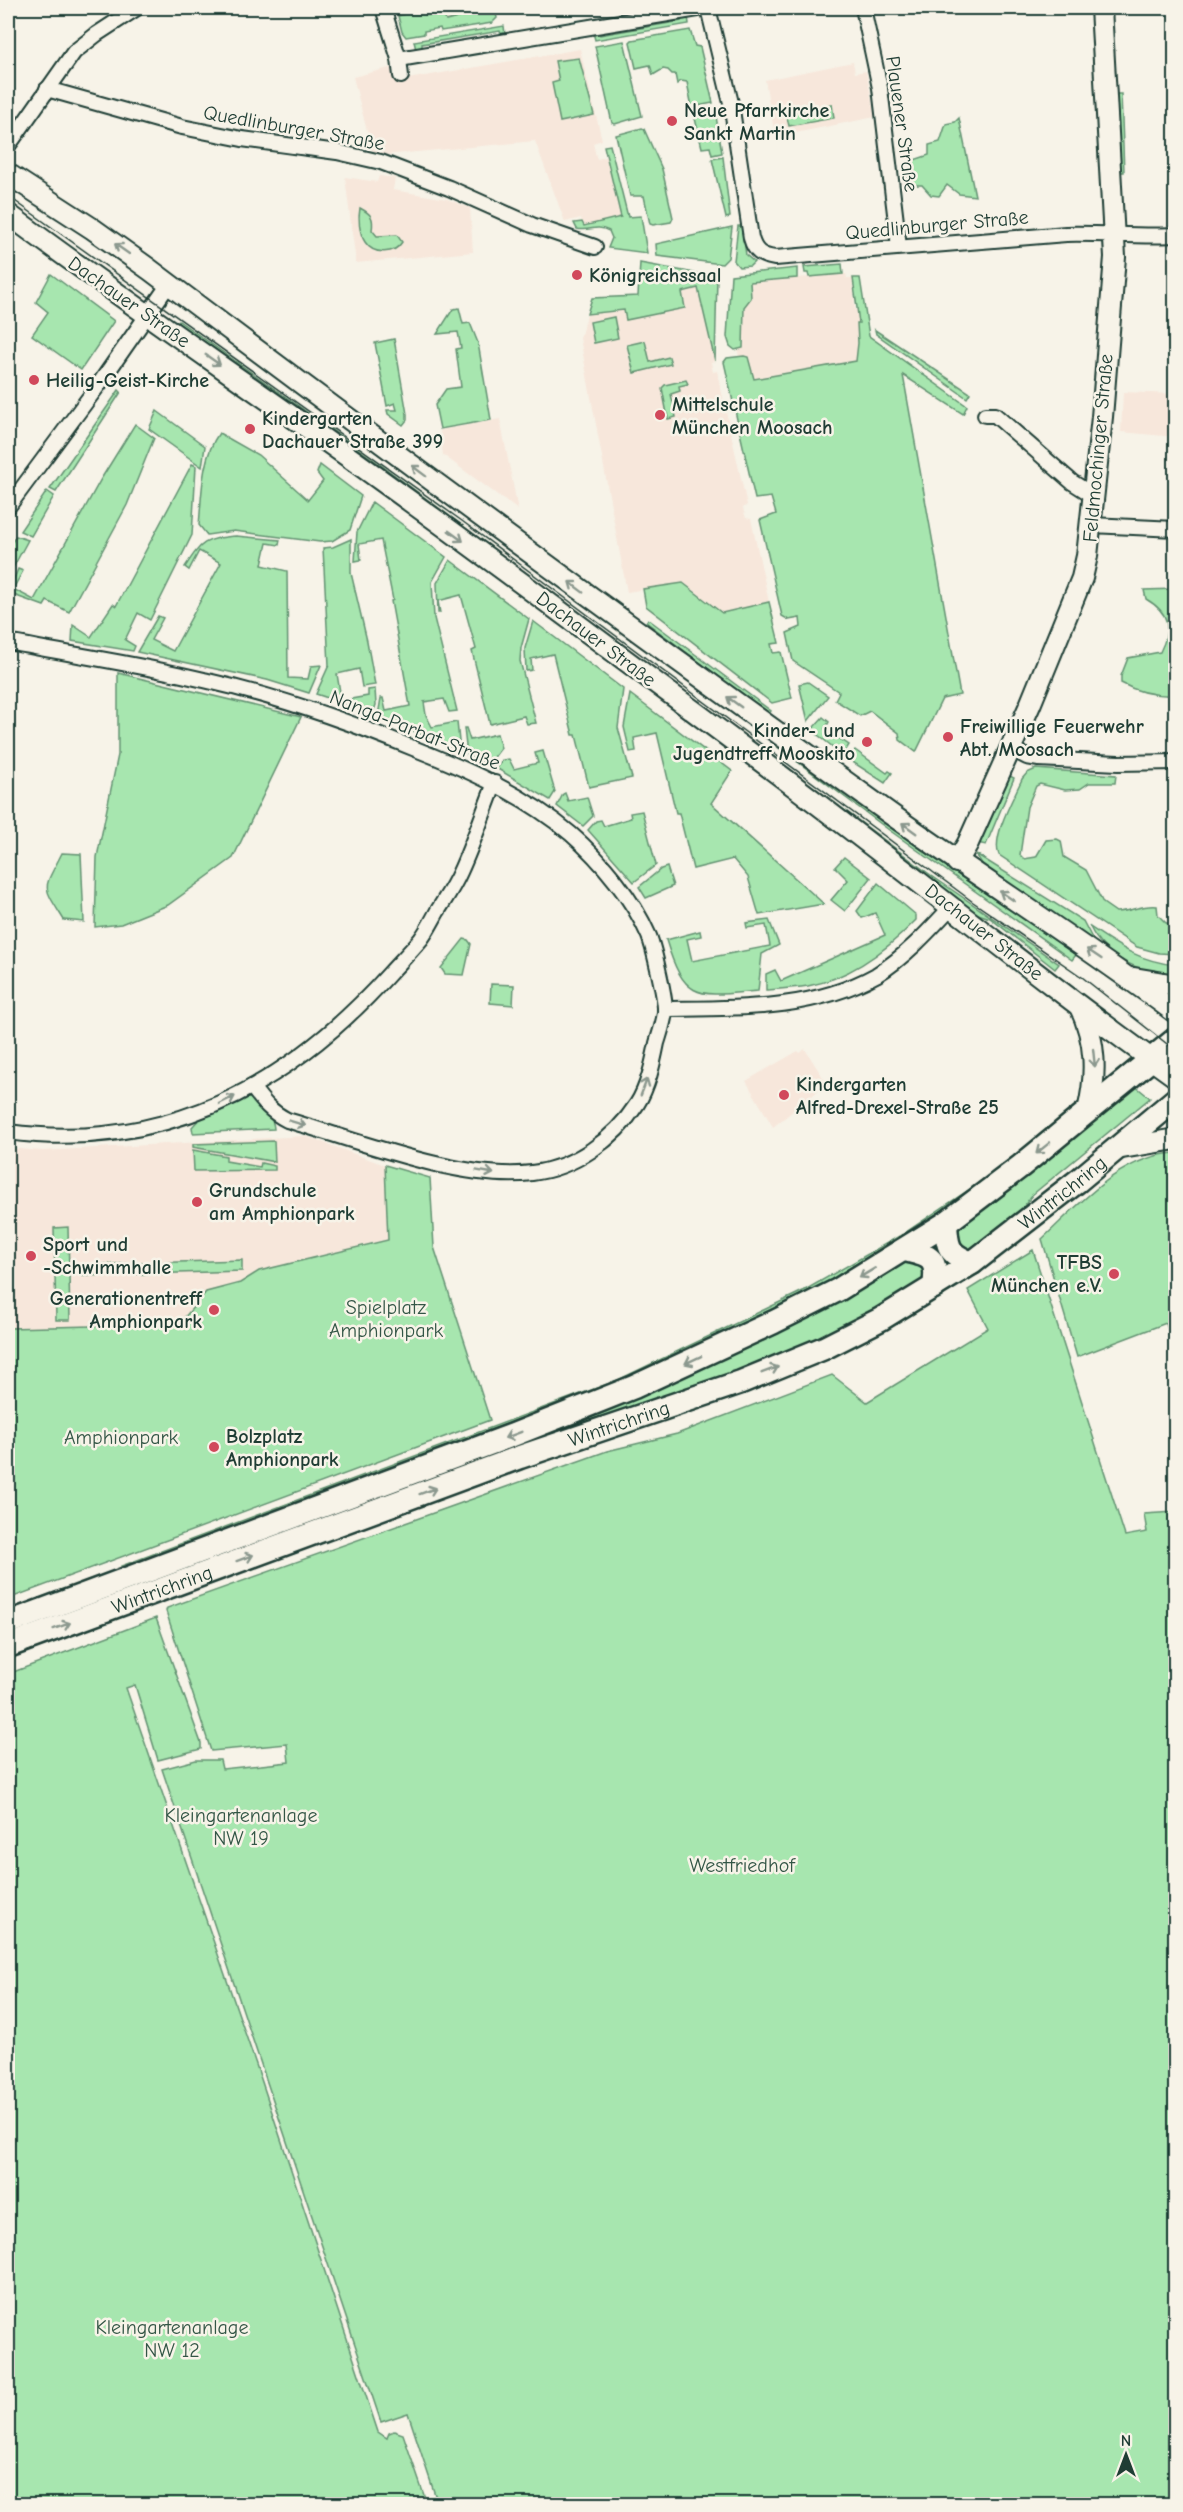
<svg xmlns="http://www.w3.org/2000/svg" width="1183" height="2512" font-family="'Comic Neue',sans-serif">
  <rect width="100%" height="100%" fill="#f7f3e8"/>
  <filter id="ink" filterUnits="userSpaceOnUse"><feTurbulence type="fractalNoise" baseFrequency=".0167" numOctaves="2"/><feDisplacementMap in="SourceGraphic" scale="12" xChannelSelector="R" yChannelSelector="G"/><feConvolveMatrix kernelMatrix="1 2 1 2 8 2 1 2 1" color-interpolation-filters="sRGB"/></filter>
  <g filter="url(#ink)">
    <g fill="#f7e7db">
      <polygon points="424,8 491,8 491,9 445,21 426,15"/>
      <polygon points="580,49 602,140 593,143 596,156 597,159 606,157 621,217 583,226 581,218 565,222 535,141 384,155 372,150 353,77 393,67 396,81"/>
      <polygon points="853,62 855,73 866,71 875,117 775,137 765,80"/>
      <polygon points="379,176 395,178 393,190 447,199 470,208 473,252 356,263 345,177 377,182"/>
      <polygon points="846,274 847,278 853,278 855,310 858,310 858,339 870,349 874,369 748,397 736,343 750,279 750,282"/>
      <polygon points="638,280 698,288 715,361 711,362 713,372 717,371 747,505 743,508 744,512 746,518 751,519 769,602 722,613 683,583 627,592 580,338 592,298 638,296"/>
      <polygon points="1123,392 1175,394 1175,437 1121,432"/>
      <polygon points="500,419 518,510 443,455 440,430"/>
      <polygon points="805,1049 827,1084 773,1127 746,1081 798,1051 800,1053"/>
      <polygon points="305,1136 385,1165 388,1240 259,1271 240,1283 206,1292 180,1324 8,1328 8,1148 42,1151"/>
    </g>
    <g fill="#a7e6af" stroke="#639272" stroke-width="1.5">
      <polygon points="411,8 424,8 426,15 442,10 446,21 495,8 497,18 492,23 441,31 440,28 424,31 424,34 406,37 402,32 398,16 412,12"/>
      <polygon points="688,16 689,24 595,40 593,32 599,31 600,35 681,21 681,17"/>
      <polygon points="504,26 505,35 501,35 500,31 422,44 422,48 416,50 414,41"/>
      <polygon points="690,30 695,46 700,47 713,103 692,107 687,82 681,81 677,84 675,74 672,74 668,70 663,69 653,75 650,65 636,68 630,42 632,40"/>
      <polygon points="624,41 642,116 615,124 612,123 595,46"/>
      <polygon points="579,58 594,115 560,122 552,83 559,81 555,61"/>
      <polygon points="1116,94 1121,94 1124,172 1119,172"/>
      <polygon points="832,104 834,118 789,126 786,113"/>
      <polygon points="715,110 722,153 712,155 710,147 702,148 694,114"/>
      <polygon points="959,118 975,196 959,194 947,185 939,196 931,195 922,185 904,185 914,160 929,155 929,145 940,142 946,124 955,122"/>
      <polygon points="642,128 644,129 662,169 673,218 671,222 653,225 650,224 644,196 630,196 616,135"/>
      <path d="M610,145L628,217L641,216L647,253L608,248L612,238L609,231C595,224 590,232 577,229L574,223L582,222L584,226L621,217L604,146Z"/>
      <polygon points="723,157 730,217 726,218 712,159"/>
      <path d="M360,208C371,214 374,217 372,230L377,236L397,235L402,242C395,254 374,256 365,242C359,233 358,218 360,208Z"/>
      <polygon points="738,226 742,226 746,255 754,262 750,266 739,267 734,261"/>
      <polygon points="732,227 728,258 722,264 657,256 656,244"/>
      <polygon points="640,263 717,277 715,361 698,288 682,292 685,308 626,320 624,310 587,314 592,298 638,296"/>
      <polygon points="842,264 843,274 809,277 808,273 805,273 804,267"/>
      <polygon points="797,268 797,278 750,282 751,298 744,307 743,348 735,350 730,346 727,337 731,275"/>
      <polygon points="51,274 114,321 81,370 32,335 48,312 36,302"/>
      <polygon points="853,278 860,278 869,336 967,406 963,414 903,375 960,695 942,699 916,752 900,740 899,733 870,711 860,716 835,700 839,692 793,661 787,633 801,627 800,618 789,620 782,616 760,520 776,514 771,497 755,499 724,362 727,358 744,356 748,357 754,379 856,361 858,343 857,323 859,323"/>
      <polygon points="459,308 463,324 470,323 478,343 491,420 440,429 435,405 446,389 461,387 456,349 461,348 458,332 437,334 453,309"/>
      <polygon points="614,317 618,338 594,343 590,322"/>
      <polygon points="179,321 381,465 752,741 749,746 566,605 406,486 284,398 251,378 176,325"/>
      <polygon points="875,330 970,393 967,398 876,334"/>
      <polygon points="394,339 407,414 407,420 403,425 388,414 387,410 397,410 395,403 387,406 375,343"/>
      <polygon points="645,341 650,362 669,357 671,364 634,373 627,345"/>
      <polygon points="686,380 688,384 679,386 680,391 671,394 676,417 668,419 662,388 665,385"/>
      <polygon points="119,390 121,392 56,492 50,489"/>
      <polygon points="157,411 205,446 202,467 149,429"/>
      <polygon points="135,424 154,438 127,505 69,612 47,601 44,606 8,593 18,569 23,571 13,589 34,600 101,479"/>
      <path d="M219,433L258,455L308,500L323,481L317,473L320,465L361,496L350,530L332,541L320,542L234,531L207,535L199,525C202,496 201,458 219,433Z"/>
      <polygon points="192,464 196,466 192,535 150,620 138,613 125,640 135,646 133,651 72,641 73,625 91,637 113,604 116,606"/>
      <polygon points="47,491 54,496 31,536 20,531"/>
      <polygon points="372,502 446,557 432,582 434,618 457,711 449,712 444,699 424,702 426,715 432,727 457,722 460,751 378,716 381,698 383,698 386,711 410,706 391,601 393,600 381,540 359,544 361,560 355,561 357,532"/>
      <polygon points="16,536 28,540 8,577 8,548"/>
      <path d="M236,536L280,540L279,545L267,543L262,565L287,571L288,678L308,679L311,666L321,665L309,693L267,680L137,652L158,616L163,618L151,640L173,651L221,563L199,551L189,570L185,567C202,541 204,539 236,536Z"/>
      <polygon points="351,539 351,573 367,641 375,685 362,687 359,669 337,674 340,692 334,700 316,694 329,665 323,548 333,547"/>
      <polygon points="450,560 529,619 521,648 520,661 536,723 527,724 524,716 490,724 472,651 476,649 461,595 438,601 440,613 438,613 437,583"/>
      <polygon points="683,583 722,613 769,602 779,643 771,644 773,653 781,652 792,698 772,703 646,606 643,589"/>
      <path d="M1175,589V695C1155,696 1139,693 1121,683V676L1128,658L1160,652C1172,628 1170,613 1146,599L1144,590Z"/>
      <polygon points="648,619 771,711 769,714 646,622"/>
      <polygon points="533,621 623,689 618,728 632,778 589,787 576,735 573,735 553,654 531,659 532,670 526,671 525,648"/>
      <polygon points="118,673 301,717 233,858 168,905 121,924 95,927 97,857 118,755"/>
      <polygon points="808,682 828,696 808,721 799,684"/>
      <polygon points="375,689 376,705 373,713 343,703 351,699 368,696 368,690"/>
      <polygon points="630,694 732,771 711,803 824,904 759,915 748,877 733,859 693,869 679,813 676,813 657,733 634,738 636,751 630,752 624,727"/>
      <polygon points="823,717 829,722 825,729 849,745 843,755 814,732 814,727"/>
      <polygon points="466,728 470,740 497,734 501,748 488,765 467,755 464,728"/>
      <polygon points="778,741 844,793 929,855 1076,955 1072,960 889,830 775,745"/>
      <polygon points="855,750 887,773 889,771 892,773 885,783 848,759"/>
      <polygon points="543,751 555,792 550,800 496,768 503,760 509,759 514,769 538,763 535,753"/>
      <polygon points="769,753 932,876 1059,964 1055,969 990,918 978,914 826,800 765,758"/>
      <path d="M1036,769L1116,775L1115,783H1089L1080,789L1065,790L1040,784L1036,786L1027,807L1020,855L1024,859L1036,857L1046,840L1057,839L1061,841L1064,857L1086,870L1103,903L1116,912C1130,912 1143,904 1157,906L1158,915L1166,923H1175V954L1159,953L1137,947L999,855C991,837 1014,797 1022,779L1027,773Z"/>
      <polygon points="1008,775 1014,778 986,845 977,843"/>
      <polygon points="565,793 568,801 587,797 593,816 583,826 557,806 563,794"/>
      <polygon points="642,811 656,865 634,882 588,830 596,821 601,820 604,826 631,818 630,813"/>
      <path d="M62,853L81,854L84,922L64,920C41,883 43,891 62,853Z"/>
      <polygon points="976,854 1083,921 1094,942 985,869"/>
      <polygon points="844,857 871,878 845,911 831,900 848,880 835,867"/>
      <polygon points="667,867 673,886 646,898 639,887 661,869"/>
      <path d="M878,883L916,915V920C887,950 850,978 808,986C794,988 779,989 766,990V974L775,970L781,981L885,935L875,913L862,918L857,911Z"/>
      <path d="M769,920L779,945L762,954L758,991C699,996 685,1003 666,940L700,931L701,936L687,939L692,961L770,946L766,925L747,928L746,923Z"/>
      <path d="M1090,927C1120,947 1139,961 1175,965V979C1143,971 1105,960 1090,927Z"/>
      <polygon points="464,939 468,940 471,944 464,975 445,974 441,968"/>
      <polygon points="491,984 514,985 513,1005 490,1003"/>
      <polygon points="1134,1085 1150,1098 1032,1195 1020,1212 971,1250 959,1249 957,1230 998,1199"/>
      <path d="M246,1097C258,1100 274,1117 274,1129L193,1133L192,1127L202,1116Z"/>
      <polygon points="274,1141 275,1162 193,1147 193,1144"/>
      <polygon points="193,1150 226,1156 226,1161 260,1167 261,1163 275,1166 275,1170 194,1171"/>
      <path d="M1175,1153V1353L1166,1323L1077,1357L1042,1239C1080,1204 1120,1156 1175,1153Z"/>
      <polygon points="385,1165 430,1178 434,1247 490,1420 8,1599 8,1328 179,1324 206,1292 240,1283 259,1271 388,1240"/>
      <polygon points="976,1185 979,1188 861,1265 807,1294 619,1384 123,1569 121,1566 618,1380 805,1290 903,1234"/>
      <polygon points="68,1227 70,1320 56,1320 54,1228"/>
      <polygon points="1033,1250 1125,1536 1147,1532 1144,1514 1175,1512 1175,2504 438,2504 408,2413 381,2422 162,1769 196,1760 220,1760 222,1769 289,1762 287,1744 211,1751 166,1611 167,1608 607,1451 677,1434 832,1375 867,1402 988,1328 968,1290"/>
      <polygon points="910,1259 929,1272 922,1283 835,1332 755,1365 599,1418 8,1636 8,1632 869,1283"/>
      <polygon points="242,1260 242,1271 82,1276 82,1265"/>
      <polygon points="156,1618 201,1743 201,1749 158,1760 135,1685 126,1688 261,2079 378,2432 387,2438 389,2433 394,2431 403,2434 427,2504 8,2504 8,1674"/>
    </g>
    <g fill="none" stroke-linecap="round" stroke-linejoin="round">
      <g stroke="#1f3d34" stroke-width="18">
        <g id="street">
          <polyline points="383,8 399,59 401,76"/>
          <path d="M708,8L731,103L751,238C755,252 761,256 775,258L1066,234C1103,233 1139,237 1176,235"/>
          <polyline points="863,8 880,88 899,247"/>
          <polyline points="399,59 704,8"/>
          <polyline points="47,89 182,127 242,139 337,152 381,162 449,188 532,225 595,247"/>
          <polyline points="8,146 74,52 97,34 137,8"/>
          <polyline points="985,415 995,415 1072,482 1094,496"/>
          <polyline points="8,507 97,387 169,284"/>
          <polyline points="1091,525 1176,529"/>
          <path d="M8,642C73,655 139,664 204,680C276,696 345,720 413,748C469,770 525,795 571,834C602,861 633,899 649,936C654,949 666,1000 665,1012C664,1022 660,1033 657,1043C653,1063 648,1087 637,1104C614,1140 574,1168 532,1173C462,1182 356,1140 287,1120C271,1112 263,1102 252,1087"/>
          <polyline points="1010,748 1027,757 1039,759 1118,763 1176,762"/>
          <path d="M665,1009C737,1008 811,1011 876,975C904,958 929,931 951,907"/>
          <path d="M8,1132C164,1153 288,1087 390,973C400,962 411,951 421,939C427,931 432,921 437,912C445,899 454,886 460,872C473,844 483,813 495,783"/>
        </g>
      </g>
      <g stroke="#1f3d34" stroke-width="24">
        <g id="secondary">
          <path d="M8,174L93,229L149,269C390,451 633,629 878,805C976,876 1079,940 1176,1013"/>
          <path d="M8,214C131,306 258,391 382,481C504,569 625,660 746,750C891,857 1029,972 1176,1077"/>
          <polyline points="957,862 968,843 1030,705 1082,578 1087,556 1102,417 1115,257 1101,8"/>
          <polyline points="1134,978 1176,985"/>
          <path d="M1080,1007C1096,1041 1097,1074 1088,1111"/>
          <polyline points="1116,1149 1176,1139"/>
        </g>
      </g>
      <g stroke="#1f3d34" stroke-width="27">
        <g id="primary">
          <path d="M946,1223C947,1247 948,1254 972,1263"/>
          <path d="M905,1250C932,1256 938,1259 934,1287"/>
          <polyline points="8,1623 513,1435 634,1387 774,1322 838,1290 946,1223 1021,1166 1176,1039"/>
          <path id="s1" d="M8,1646L520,1457L741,1382L824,1348L881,1319L972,1263L1079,1180L1176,1099"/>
        </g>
      </g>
      <use href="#street" stroke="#f7f3e8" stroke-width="14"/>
      <use href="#secondary" stroke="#f7f3e8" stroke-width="20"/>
      <use href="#primary" stroke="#f7f3e8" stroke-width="22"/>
      <polyline stroke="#1f3d34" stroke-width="1.5" points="8,196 462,521 973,902 1082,977 1176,1051"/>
    </g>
    <defs><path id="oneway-shaft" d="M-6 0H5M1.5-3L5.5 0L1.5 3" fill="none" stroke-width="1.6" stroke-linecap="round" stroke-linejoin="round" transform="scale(1.5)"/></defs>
    <g stroke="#8b988e">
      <use href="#oneway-shaft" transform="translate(122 249) rotate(-145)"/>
      <use href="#oneway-shaft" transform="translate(213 360) rotate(35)"/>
      <use href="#oneway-shaft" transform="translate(419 471) rotate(-143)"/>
      <use href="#oneway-shaft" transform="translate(456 536) rotate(36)"/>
      <use href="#oneway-shaft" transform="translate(576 587) rotate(-143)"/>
      <use href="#oneway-shaft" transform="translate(734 702) rotate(-144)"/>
      <use href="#oneway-shaft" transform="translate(909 828) rotate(-144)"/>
      <use href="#oneway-shaft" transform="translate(1007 896) rotate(-146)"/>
      <use href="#oneway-shaft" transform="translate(1094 954) rotate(-146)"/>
      <use href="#oneway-shaft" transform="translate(1094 1058) rotate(84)"/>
      <use href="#oneway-shaft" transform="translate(644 1087) rotate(-69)"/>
      <use href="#oneway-shaft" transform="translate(227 1100) rotate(-26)"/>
      <use href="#oneway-shaft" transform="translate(297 1123) rotate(17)"/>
      <use href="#oneway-shaft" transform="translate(1043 1148) rotate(141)"/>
      <use href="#oneway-shaft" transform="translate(485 1172) rotate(10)"/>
      <use href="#oneway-shaft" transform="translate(867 1273) rotate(149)"/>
      <use href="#oneway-shaft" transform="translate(693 1360) rotate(155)"/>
      <use href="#oneway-shaft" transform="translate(770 1370) rotate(-21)"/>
      <use href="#oneway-shaft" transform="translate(513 1435) rotate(159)"/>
      <use href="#oneway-shaft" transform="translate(428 1491) rotate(-20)"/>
      <use href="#oneway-shaft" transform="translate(245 1558) rotate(-20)"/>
      <use href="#oneway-shaft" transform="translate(62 1626) rotate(-20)"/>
    </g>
  </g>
  <g fill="#d1495b" stroke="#f7f3e8" stroke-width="2">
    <circle cx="672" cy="121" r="6"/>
    <circle cx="577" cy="275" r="6"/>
    <circle cx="34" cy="380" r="6"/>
    <circle cx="660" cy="415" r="6"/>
    <circle cx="250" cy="429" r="6"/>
    <circle cx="948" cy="737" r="6"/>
    <circle cx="867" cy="742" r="6"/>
    <circle cx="784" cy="1095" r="6"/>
    <circle cx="197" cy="1202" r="6"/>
    <circle cx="31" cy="1256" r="6"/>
    <circle cx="1114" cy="1274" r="6"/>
    <circle cx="214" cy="1310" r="6"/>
    <circle cx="214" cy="1447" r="6"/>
  </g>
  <g text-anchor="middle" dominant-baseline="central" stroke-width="5" stroke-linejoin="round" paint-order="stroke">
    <g font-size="20" font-weight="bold" fill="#1f3d34" stroke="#f7f3e8" text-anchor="start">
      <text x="684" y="110">Neue Pfarrkirche<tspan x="684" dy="23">Sankt Martin</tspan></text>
      <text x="589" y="275">Königreichssaal</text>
      <text x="46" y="380">Heilig-Geist-Kirche</text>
      <text x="672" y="404">Mittelschule<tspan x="672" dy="23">München Moosach</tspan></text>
      <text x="262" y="418">Kindergarten<tspan x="262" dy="23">Dachauer Straße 399</tspan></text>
      <text x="960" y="726">Freiwillige Feuerwehr<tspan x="960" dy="23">Abt. Moosach</tspan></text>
      <text x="855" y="730" text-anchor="end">Kinder- und<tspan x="855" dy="23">Jugendtreff Mooskito</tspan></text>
      <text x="796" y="1084">Kindergarten<tspan x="796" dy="23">Alfred-Drexel-Straße 25</tspan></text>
      <text x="209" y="1190">Grundschule<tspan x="209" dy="23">am Amphionpark</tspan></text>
      <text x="43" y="1244">Sport und<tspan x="43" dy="23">-Schwimmhalle</tspan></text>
      <text x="1102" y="1262" text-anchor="end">TFBS<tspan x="1102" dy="23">München e.V.</tspan></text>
      <text x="202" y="1298" text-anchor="end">Generationentreff<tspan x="202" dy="23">Amphionpark</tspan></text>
      <text x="226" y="1436">Bolzplatz<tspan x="226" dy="23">Amphionpark</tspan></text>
    </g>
    <g font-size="20" fill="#1f3d34" stroke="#f7f3e8">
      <text transform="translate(902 124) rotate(82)">Plauener Straße</text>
      <text transform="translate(294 128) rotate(10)">Quedlinburger Straße</text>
      <text transform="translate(937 225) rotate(-5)">Quedlinburger Straße</text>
      <text transform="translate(129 302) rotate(35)">Dachauer Straße</text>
      <text transform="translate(1098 448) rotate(-85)">Feldmochinger Straße</text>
      <text transform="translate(596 639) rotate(37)">Dachauer Straße</text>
      <text transform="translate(415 730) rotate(22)">Nanga-Parbat-Straße</text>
      <text transform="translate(984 932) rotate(38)">Dachauer Straße</text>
      <text stroke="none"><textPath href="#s1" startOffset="1154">Wintrichring</textPath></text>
      <text stroke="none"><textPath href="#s1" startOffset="650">Wintrichring</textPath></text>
      <text stroke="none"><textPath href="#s1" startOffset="164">Wintrichring</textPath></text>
    </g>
    <g font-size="20" fill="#335646" stroke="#f7f3e8">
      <text x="386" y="1307">Spielplatz<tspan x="386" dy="23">Amphionpark</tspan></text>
      <text x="121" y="1437">Amphionpark</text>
      <text x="241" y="1815">Kleingartenanlage<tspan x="241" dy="23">NW 19</tspan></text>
      <text x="742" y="1865">Westfriedhof</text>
      <text x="172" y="2327">Kleingartenanlage<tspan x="172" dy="23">NW 12</tspan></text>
    </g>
  </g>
  <rect width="1183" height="2512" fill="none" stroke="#f7f3e8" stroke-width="30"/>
  <rect x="15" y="15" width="1153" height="2482" fill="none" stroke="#1f3d34" stroke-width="2" filter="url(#ink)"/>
  <g transform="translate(1126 2455)" stroke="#f7f3e8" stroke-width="4.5" paint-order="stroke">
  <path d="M0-4.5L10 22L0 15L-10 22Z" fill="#1f3d34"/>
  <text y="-9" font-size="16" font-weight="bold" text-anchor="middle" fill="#1f3d34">N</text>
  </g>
</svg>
